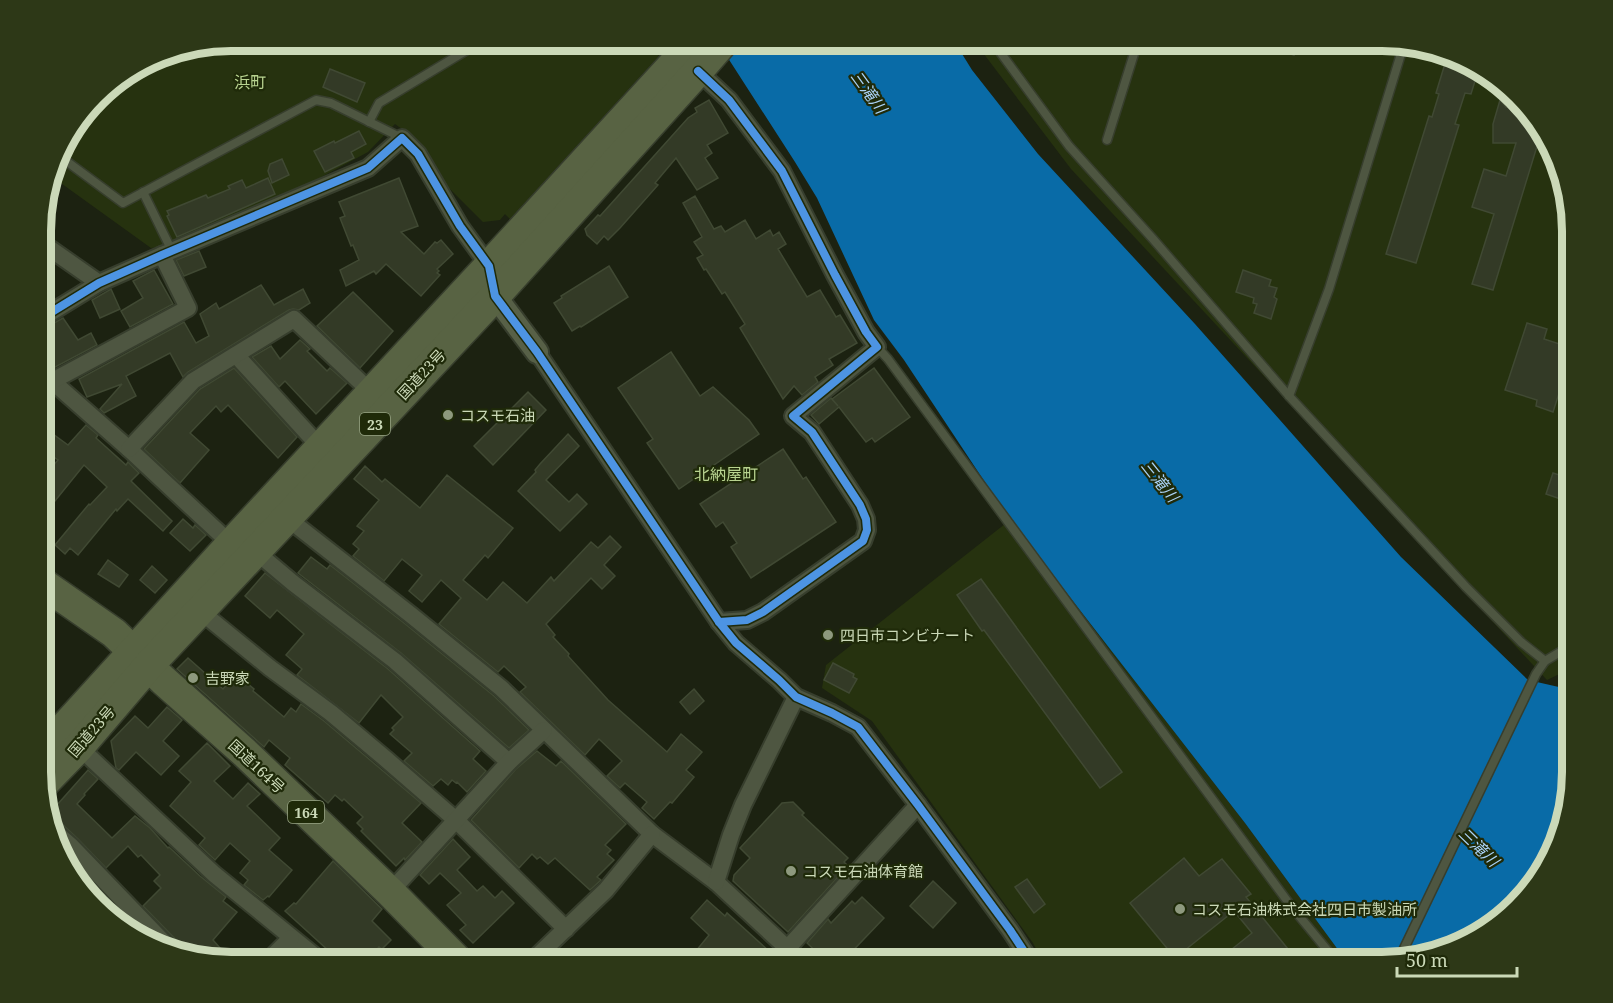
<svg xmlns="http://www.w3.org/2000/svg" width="1613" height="1003" font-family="'Noto Serif','Noto Sans JP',serif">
  <rect width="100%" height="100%" fill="#1c2211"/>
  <g fill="#26320f">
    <polygon points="231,41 665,41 656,52 659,56 510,219 505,214 500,220 483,222 444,183 413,137 395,124 368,152 297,190 160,247 151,248 51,176 60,147 105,88 159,55"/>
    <polygon points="974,41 1382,41 1443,51 1487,72 1547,136 1572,218 1572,668 1547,680 1071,169"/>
    <polygon points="1010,520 1245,823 1347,962 1043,962 1033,943 872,721 822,688 826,665"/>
  </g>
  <polygon fill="#096ba7" points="717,41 954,41 972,70 1038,154 1195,324 1401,557 1528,680 1572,690 1572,784 1541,877 1477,937 1394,962 1347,962 1245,823 1010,520 904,360 874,320 817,198 795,162"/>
  <g fill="#333a26" stroke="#404933" stroke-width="1.5">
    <polygon points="1256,40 1298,40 1294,55 1256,44"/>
    <polygon points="1447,57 1467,62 1484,71 1480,83 1475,81 1471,94 1465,93 1455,124 1459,125 1416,263 1386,254 1429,116 1432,117 1439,94 1436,93"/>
    <polygon points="330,69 365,83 357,102 323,87"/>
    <polygon points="709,100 728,133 707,145 712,153 705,158 718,178 697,190 676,158 655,183 658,185 620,228 608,240 604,236 597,244 587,235 585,229 598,215 600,216 688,118 697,112 695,108"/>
    <polygon points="1500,100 1506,107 1524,111 1542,130 1493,290 1472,284 1494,214 1472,207 1484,169 1506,176 1516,143 1493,143 1493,124"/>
    <polygon points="359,131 366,144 351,152 354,158 325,172 314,151 334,141 335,143"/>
    <polygon points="282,159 289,175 272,183 268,171 270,164"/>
    <polygon points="268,178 275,194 177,237 167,216 169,215 167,211 206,195 208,198 230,189 228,186 242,180 246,188"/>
    <polygon points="399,178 418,226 401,232 424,254 435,242 437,243 441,240 453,254 437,269 439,271 437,273 440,275 421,296 386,264 376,274 374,271 346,286 340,270 359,260 353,245 351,246 340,218 345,216 339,202"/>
    <polygon points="695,196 714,229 721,226 725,232 745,220 756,239 770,230 773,236 779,232 786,244 778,249 807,297 820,290 836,317 840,315 857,343 829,359 833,365 815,377 818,382 802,395 794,386 783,399 740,328 745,324 725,292 722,294 706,269 704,270 697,258 703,255 694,242 702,237 683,203"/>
    <polygon points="199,251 206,267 184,276 176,260"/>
    <polygon points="609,266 628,297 581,327 580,326 572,331 554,303 562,298 561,296"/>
    <polygon points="154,270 173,304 130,327 121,311 143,298 133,281"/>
    <polygon points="1243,270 1271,280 1269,286 1277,288 1274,297 1277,299 1271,319 1254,313 1257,304 1253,303 1254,298 1236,292"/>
    <polygon points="261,285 274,305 303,289 310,303 299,310 293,309 289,310 188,372 183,377 170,353 126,376 136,396 104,413 100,409 122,384 87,397 79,379 184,322 196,343 209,336 200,314 216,303 219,309"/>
    <polygon points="111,289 120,309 100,318 92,300"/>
    <polygon points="353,292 393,331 360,368 317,326"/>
    <polygon points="63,318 78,340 91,333 97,345 42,374 42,328 47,327"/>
    <polygon points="1527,323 1547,329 1544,339 1572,348 1572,353 1553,412 1536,406 1537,400 1505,390"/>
    <polygon points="300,340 310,349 307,351 327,371 330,368 347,383 316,414 285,381 279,387 252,357 271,346 280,359"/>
    <polygon points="671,352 700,396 713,387 749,420 759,434 679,489 647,443 653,439 618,388"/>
    <polygon points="234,368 297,437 278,458 228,405 221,412 216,406 190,433 209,450 180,483 144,449 200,389"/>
    <polygon points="874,368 910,417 875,442 872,438 866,442 839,407 819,424 811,415 831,398 838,406 832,399"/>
    <polygon points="528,392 546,410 493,465 474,446"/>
    <polygon points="86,425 98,435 96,438 126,465 128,462 139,473 131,481 172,521 163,531 128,499 117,511 116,509 78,555 70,548 65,554 55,545 89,504 90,505 107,487 84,465 42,517 42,479 58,460 42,449 42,426 68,445"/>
    <polygon points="568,434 579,446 546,480 569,502 577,494 587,504 560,531 518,491 536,472 535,470 540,464"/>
    <polygon points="783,449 803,479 806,477 836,522 751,578 731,547 737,543 723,522 716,527 700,504"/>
    <polygon points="365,466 382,482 385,479 420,508 447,475 513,528 488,558 485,555 463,580 487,600 503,582 527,603 551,577 554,581 591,542 598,548 610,536 621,547 604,565 615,576 602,589 591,578 546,624 555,635 553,637 569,654 568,656 608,700 667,752 681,734 702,752 686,770 694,777 672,803 670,802 654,819 642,808 647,802 625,783 620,788 607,776 622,761 599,739 585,755 520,692 526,687 504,666 498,672 439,624 461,598 441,580 422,602 409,591 422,575 402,559 384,581 353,556 359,549 353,544 364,531 357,526 379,500 354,479"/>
    <polygon points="1553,473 1572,479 1572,503 1546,494"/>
    <polygon points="183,519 193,528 195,525 206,535 190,551 170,533"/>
    <polygon points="311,557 327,569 330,565 404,623 494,696 529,730 509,748 401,653 298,573"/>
    <polygon points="108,560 128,575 119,587 98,574"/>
    <polygon points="152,566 167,580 155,593 140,580"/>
    <polygon points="265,573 388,669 480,751 473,759 486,771 467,792 457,782 456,783 452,780 448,785 441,779 433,786 404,761 412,753 390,734 394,730 392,728 403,717 381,695 359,723 297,675 302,669 286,655 304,634 277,610 270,618 245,596"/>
    <polygon points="981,579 1122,772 1100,788 984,630 982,631 957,595"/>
    <polygon points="188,658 223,689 234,676 236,677 237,675 254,689 253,691 284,717 291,708 296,712 301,704 324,721 421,803 402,823 422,842 405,860 404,858 396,866 361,831 363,829 357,823 363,817 344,799 342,801 335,795 328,803 285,765 290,758 269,740 264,747 177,669"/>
    <polygon points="833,663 854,674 853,677 857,679 849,693 824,680"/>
    <polygon points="694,689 704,701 690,714 680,702"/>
    <polygon points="167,707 182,720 163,741 179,756 161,775 136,752 119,770 116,768 111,741 135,716 148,728"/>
    <polygon points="207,743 230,766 214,781 233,799 248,783 260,794 247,806 280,838 269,850 292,870 269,897 268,896 263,900 244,885 248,880 240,873 250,861 230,843 215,860 199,845 205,838 170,806 191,782 179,771"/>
    <polygon points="537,751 556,766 561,761 626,824 605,845 611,850 607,854 614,860 597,877 601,880 590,890 555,858 548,864 540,857 537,859 532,854 519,868 471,820 516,769"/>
    <polygon points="88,770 98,779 84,794 85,795 77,804 112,838 135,816 150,828 168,848 169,847 200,876 226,897 223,901 237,912 213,940 221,949 220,951 232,962 193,957 143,906 161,888 154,881 160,875 141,855 138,857 128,846 106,868 78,839 62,824 56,822 52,822 49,814"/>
    <polygon points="793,802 804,813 802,815 848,858 844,862 848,866 788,932 733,881 734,875 750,858 740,848 782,803"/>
    <polygon points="453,839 470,857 457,870 477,891 483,886 495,898 502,891 514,903 473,943 460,930 466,925 447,905 461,893 440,873 429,884 420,875"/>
    <polygon points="1184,858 1199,876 1222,859 1251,894 1246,897 1292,954 1290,956 1295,962 1216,962 1252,933 1234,911 1175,958 1130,903"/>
    <polygon points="333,861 382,909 372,921 391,940 382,949 379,947 365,962 341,962 285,911 294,903 296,904"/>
    <polygon points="1027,879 1045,904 1034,913 1015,887"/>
    <polygon points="933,881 956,903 933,928 910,906"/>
    <polygon points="862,897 884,918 842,962 827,962 807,943 828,919 831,923 852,901 855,904"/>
    <polygon points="707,900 725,916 727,913 770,952 760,962 698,962 691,957 709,935 691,918"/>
    <polygon points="121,913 147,940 126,931 115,920"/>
  </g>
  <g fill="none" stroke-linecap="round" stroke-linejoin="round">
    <g stroke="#373e2d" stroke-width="11">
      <g id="lane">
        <polyline points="992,41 1069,146 1153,239 1289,396 1466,587 1521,642 1545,661"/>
        <polyline points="369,122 379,103 482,41"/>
        <polyline points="1107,140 1138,41"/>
        <polyline points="58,155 123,203 316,100 331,103 402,138"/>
        <polyline points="143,192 172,251"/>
        <polyline points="877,347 888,359 1291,906 1337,962"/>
        <polyline points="1289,396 1329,289 1404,44"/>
        <polyline points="1029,953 1050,962"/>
        <polyline points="1398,961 1536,674 1545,661 1572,645"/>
      </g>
    </g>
    <g stroke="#373e2d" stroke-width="20">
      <g id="street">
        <polyline points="698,71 729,100 782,171 835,275 866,332 877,347 793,416 812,432 860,505 866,519 867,530 863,541 763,612 747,620 719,622"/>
        <polyline points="42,243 99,283"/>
        <polyline points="42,318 99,283 162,255 368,168 402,138 418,154 460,226 489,266"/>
        <polyline points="537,352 719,622 736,643 779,680 796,697 832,713 858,727 918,805 1010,930 1031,962"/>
        <polyline points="236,355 321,448"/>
        <polyline points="52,381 129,449 231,544"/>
        <polyline points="43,386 188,308 162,255"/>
        <polyline points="129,449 193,381 294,319 372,393"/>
        <polyline points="287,518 411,615 501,688 652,834 716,882 802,962"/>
        <polyline points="255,551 293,583 395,661 509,762"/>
        <polyline points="200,611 270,668 331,713 387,760 456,820 566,929"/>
        <polyline points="79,747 214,874 322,962"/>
        <polyline points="55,832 71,846 173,952"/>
        <polyline points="716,882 731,835 743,805 796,697"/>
        <polyline points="390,892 509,762 544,730"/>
        <polyline points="267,962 291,938"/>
        <polyline points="531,962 606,890 652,834"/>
        <polyline points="775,962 918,805"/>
      </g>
    </g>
    <g stroke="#373e2d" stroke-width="26">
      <polyline id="secondary" points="492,282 495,296 537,352"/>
    </g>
    <g stroke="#373e2d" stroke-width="33">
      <g id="highway">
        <polyline points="42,583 114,633 163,680 245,753 390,892 459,962"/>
        <polyline points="42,752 231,544 489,266 695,41"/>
        <polyline points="42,785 79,747 149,665 495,296 698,71 724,41"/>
      </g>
    </g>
    <use href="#lane" stroke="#4e5641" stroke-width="8"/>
    <use href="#street" stroke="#4e5641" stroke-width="16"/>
    <use href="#secondary" stroke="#576047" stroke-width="22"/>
    <use href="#highway" stroke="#586343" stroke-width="30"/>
    <g stroke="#1f2a09" stroke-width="11">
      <g id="cycleway">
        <polyline points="698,71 729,100 782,171 835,275 866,332 877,347 793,416 812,432 860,505 866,519 867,530 863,541 763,612 747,620 719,622"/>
        <polyline points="42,318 99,283 162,255 368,168 402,138 418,154 460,226 489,266 495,296 537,352 719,622 736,643 779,680 796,697 832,713 858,727 918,805 1010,930 1031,962"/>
      </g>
    </g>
    <use href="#cycleway" stroke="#4d94e3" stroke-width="8"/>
  </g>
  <g fill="#8e997e" stroke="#1f2a09" stroke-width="2">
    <circle cx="448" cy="415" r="6"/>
    <circle cx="828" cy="635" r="6"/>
    <circle cx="193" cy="678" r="6"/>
    <circle cx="791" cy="871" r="6"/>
    <circle cx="1180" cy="909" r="6"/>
  </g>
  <g text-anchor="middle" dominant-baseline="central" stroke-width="4.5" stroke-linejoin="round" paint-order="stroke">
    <g fill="#1f2a09" stroke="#97a484" stroke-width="1.5">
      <rect x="360" y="413" width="30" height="22" rx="4.5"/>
      <rect x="288" y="801" width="36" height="22" rx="4.5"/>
    </g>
    <g font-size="14" font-weight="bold" fill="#cbd9b8">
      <text x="375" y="424">23</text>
      <text x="306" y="812">164</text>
    </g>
    <g font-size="15" fill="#cbd9b8" stroke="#1f2a09">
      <text transform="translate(421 374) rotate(-47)">国道23号</text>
      <text transform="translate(91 731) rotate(-49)">国道23号</text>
      <text transform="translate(257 766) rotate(43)">国道164号</text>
    </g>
    <g font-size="15" fill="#cbd9b8" stroke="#1f2a09" text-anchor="start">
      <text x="460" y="415">コスモ石油</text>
      <text x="840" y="635">四日市コンビナート</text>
      <text x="205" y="678">吉野家</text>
      <text x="803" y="871">コスモ石油体育館</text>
      <text x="1192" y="909">コスモ石油株式会社四日市製油所</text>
    </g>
    <g font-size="16" fill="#b8d390" stroke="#1f2a09">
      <text x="250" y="82">浜町</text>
      <text x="726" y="474">北納屋町</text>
    </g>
    <g font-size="16" font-style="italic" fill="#aad2f6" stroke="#1f2a09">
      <text transform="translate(869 92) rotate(54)">三滝川</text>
      <text transform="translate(1160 481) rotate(51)">三滝川</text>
      <text transform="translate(1479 847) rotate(44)">三滝川</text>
    </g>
  </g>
  <path d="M0 0H1613V1003H0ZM231 51H1382A180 180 0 0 1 1562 231V772A180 180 0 0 1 1382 952H231A180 180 0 0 1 51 772V231A180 180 0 0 1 231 51Z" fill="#2d3817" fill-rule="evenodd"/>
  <path fill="none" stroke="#cbd9b8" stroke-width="8" d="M231 51H1382A180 180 0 0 1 1562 231V772A180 180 0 0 1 1382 952H231A180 180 0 0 1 51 772V231A180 180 0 0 1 231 51Z"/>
  <path d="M1397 967v9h120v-9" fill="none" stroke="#cbd9b8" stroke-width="3"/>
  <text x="1406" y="967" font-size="18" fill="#cbd9b8" stroke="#1f2a09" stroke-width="4.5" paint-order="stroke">50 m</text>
</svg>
